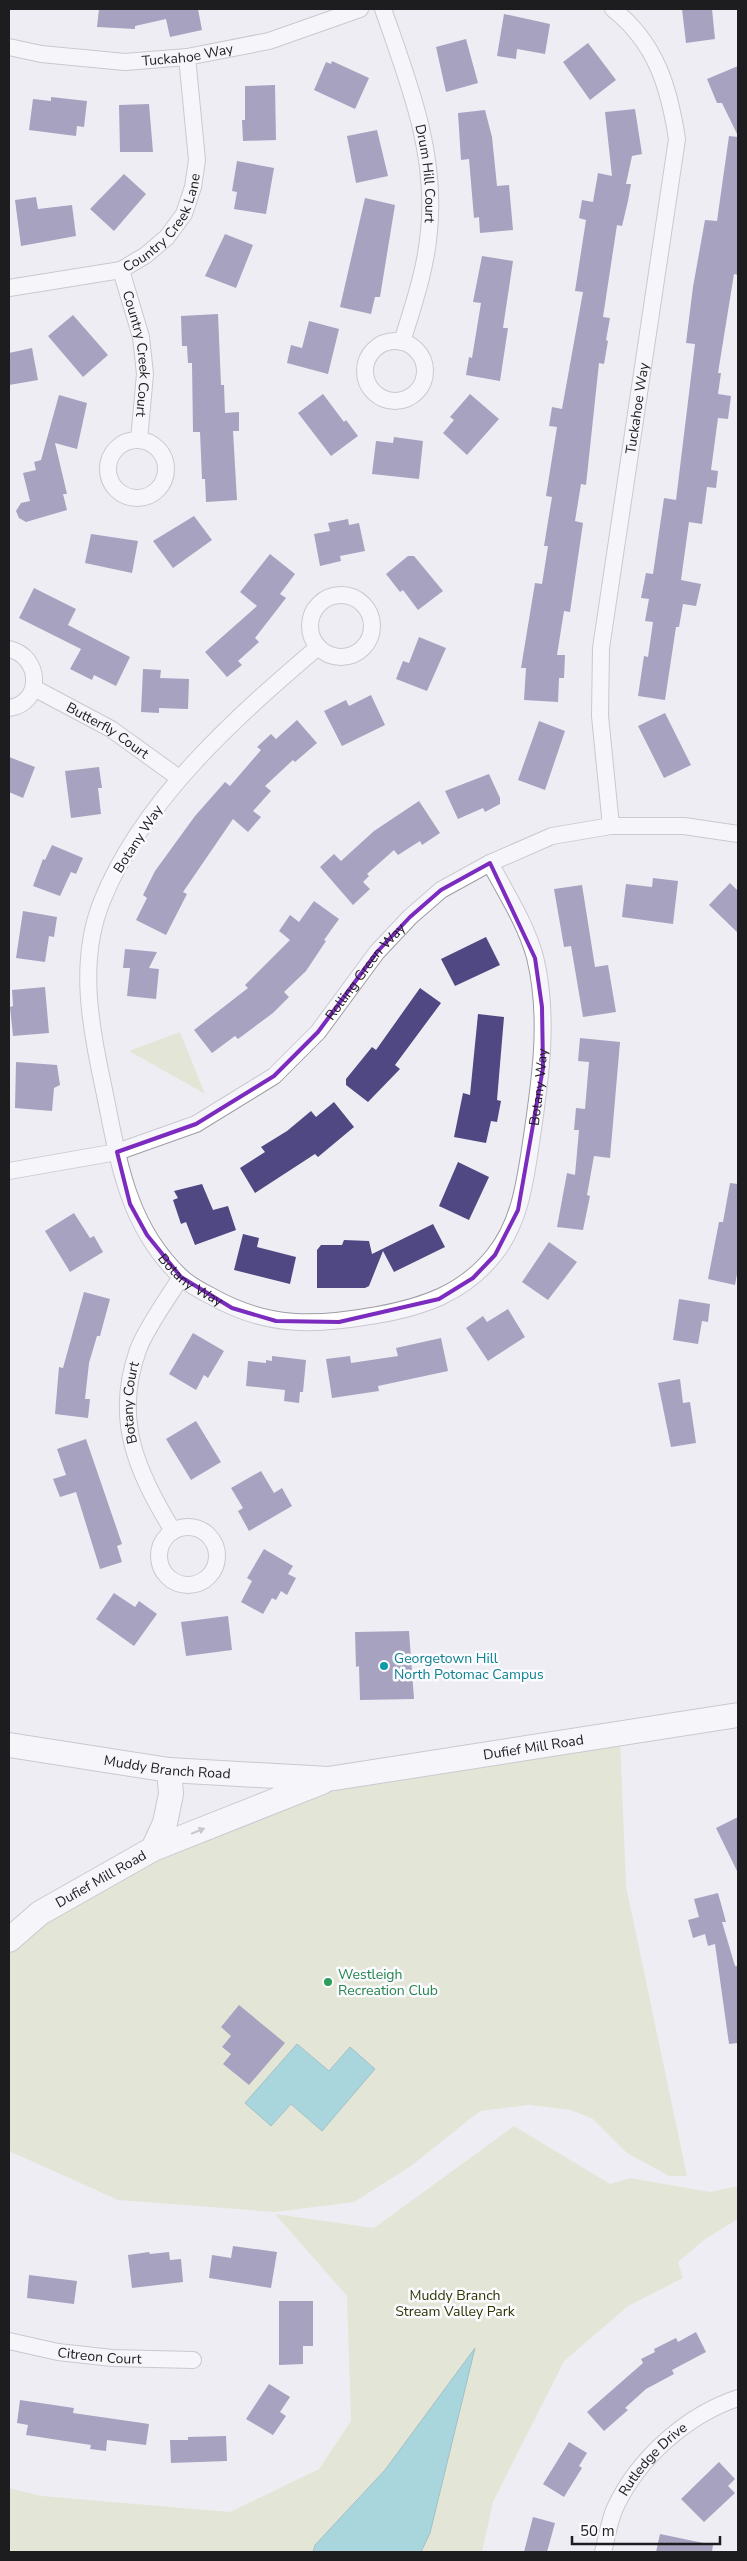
<svg xmlns="http://www.w3.org/2000/svg" width="747" height="2561" font-family="'Nunito Sans',sans-serif">
  <rect width="100%" height="100%" fill="#eeedf4"/>
  <g fill="#d5deb3">
    <polygon points="180,1032 205,1094 129,1051"/>
    <polygon points="620,1735 626,1886 687,2176 669,2176 627,2153 593,2119 571,2110 529,2105 480,2111 411,2166 354,2202 275,2212 118,2200 9,2151 9,1940 40,1913 328,1779"/>
    <polygon points="514,2126 610,2184 630,2178 710,2192 738,2186 738,2219 705,2239 678,2262 683,2278 628,2306 564,2361 493,2502 482,2552 9,2552 9,2488 42,2496 230,2512 319,2469 351,2421 347,2296 275,2214 374,2228"/>
  </g>
  <g fill="#55b9c1" stroke="#448a90">
    <polygon points="297,2044 329,2071 350,2047 375,2069 322,2131 291,2104 271,2126 245,2103"/>
    <polygon points="475,2348 430,2533 421,2552 313,2552 315,2545 385,2470"/>
  </g>
  <g fill="#504882">
    <polygon points="99,9 198,9 202,30 170,37 166,19 135,26 135,29 97,27"/>
    <polygon points="682,9 712,9 715,39 686,43"/>
    <polygon points="504,14 550,24 545,54 517,49 516,59 497,56"/>
    <polygon points="466,39 478,83 446,92 436,47"/>
    <polygon points="588,43 616,80 590,100 563,62"/>
    <polygon points="332,61 369,78 355,109 314,90 326,62 331,64"/>
    <polygon points="738,66 738,136 722,103 717,103 707,79"/>
    <polygon points="275,85 276,140 243,141 242,120 245,120 245,86"/>
    <polygon points="51,97 87,101 84,127 77,126 76,136 29,130 33,99 51,101"/>
    <polygon points="149,104 153,152 120,152 119,105"/>
    <polygon points="635,109 642,154 632,156 626,184 631,184 628,201 622,226 617,225 603,317 610,318 606,340 608,341 604,364 599,363 586,485 581,484 575,521 583,523 570,612 564,611 557,655 565,655 564,678 559,678 558,702 524,700 526,668 521,668 535,583 542,584 548,546 544,546 552,497 546,496 557,427 549,426 552,407 562,409 583,292 575,291 586,220 579,218 582,200 593,202 598,173 612,176 605,112"/>
    <polygon points="485,110 492,137 497,186 509,185 513,230 480,233 479,217 474,218 469,159 461,160 458,113"/>
    <polygon points="377,130 388,176 356,183 347,136"/>
    <polygon points="729,136 738,137 738,275 734,274 718,373 721,373 718,394 731,396 728,419 718,418 711,470 718,471 716,488 707,487 702,524 689,522 681,580 701,584 696,606 683,604 679,627 676,627 665,700 638,696 644,656 648,657 653,622 645,621 649,599 641,598 646,573 653,574 664,498 676,500 695,344 686,343 693,287 705,220 717,221"/>
    <polygon points="237,161 274,168 266,214 234,209 237,192 232,191"/>
    <polygon points="124,174 146,194 114,231 90,209"/>
    <polygon points="36,197 38,209 72,205 76,236 21,246 15,200"/>
    <polygon points="365,198 395,205 380,297 375,297 371,314 340,307"/>
    <polygon points="225,234 253,245 236,288 205,276"/>
    <polygon points="482,256 513,261 503,328 508,328 500,381 466,375 469,357 472,358 481,303 473,302"/>
    <polygon points="218,314 221,385 224,385 225,413 239,412 239,431 233,431 237,500 206,502 205,479 202,479 200,432 193,432 192,363 188,363 187,346 182,346 181,316"/>
    <polygon points="73,315 108,355 83,377 48,336"/>
    <polygon points="309,321 339,329 328,374 287,363 291,345 302,348"/>
    <polygon points="32,348 38,380 9,385 9,353"/>
    <polygon points="323,394 344,422 346,420 358,436 331,456 298,413"/>
    <polygon points="470,394 499,419 467,455 443,433 454,420 450,417"/>
    <polygon points="59,395 87,403 77,449 55,443 67,494 63,494 67,510 26,522 19,518 16,511 21,503 30,501 23,473 36,470 34,462 41,460"/>
    <polygon points="394,437 423,441 419,479 372,474 376,441 393,443"/>
    <polygon points="194,516 212,540 173,568 153,541"/>
    <polygon points="348,519 349,525 359,523 365,551 340,556 341,561 320,566 314,534 330,531 328,523"/>
    <polygon points="91,534 138,541 132,573 85,563"/>
    <polygon points="270,554 295,574 280,594 286,598 255,638 259,642 238,661 242,665 227,677 205,652 257,606 240,592"/>
    <polygon points="408,556 414,556 443,591 418,610 403,590 400,592 386,574"/>
    <polygon points="34,588 76,609 68,625 130,657 116,686 94,675 92,680 70,669 81,649 19,618"/>
    <polygon points="419,637 446,648 427,691 396,679 403,661 409,663"/>
    <polygon points="143,669 161,670 160,678 189,679 188,709 159,708 159,713 141,712"/>
    <polygon points="371,695 385,725 342,746 324,711 346,700 349,706"/>
    <polygon points="665,713 691,765 664,778 638,726"/>
    <polygon points="297,720 317,743 295,762 293,760 265,786 271,791 253,811 261,817 248,832 233,819 183,892 187,894 166,935 136,920 147,898 143,895 155,871 195,816 225,782 230,786 261,750 257,747 271,734 276,739"/>
    <polygon points="539,721 565,731 545,790 518,780"/>
    <polygon points="9,757 35,767 23,798 9,792"/>
    <polygon points="99,767 102,788 98,788 101,814 71,818 65,771"/>
    <polygon points="489,774 500,798 500,804 485,812 483,808 458,819 445,791"/>
    <polygon points="419,801 440,833 422,845 420,841 398,855 394,850 367,874 369,876 363,882 370,889 353,905 320,867 334,854 341,861 374,831"/>
    <polygon points="52,845 83,858 76,874 71,872 60,896 33,886 43,859 45,860"/>
    <polygon points="653,878 678,881 673,924 622,917 626,884 652,887"/>
    <polygon points="730,883 738,891 738,933 709,905"/>
    <polygon points="582,885 595,967 608,965 616,1012 583,1017 571,946 564,947 554,889"/>
    <polygon points="314,901 339,919 324,940 326,941 306,971 284,992 289,997 273,1013 238,1039 235,1036 212,1053 194,1030 248,988 245,985 290,940 279,931 290,915 299,922"/>
    <polygon points="23,911 57,917 54,937 49,936 45,962 16,958"/>
    <polygon points="486,937 500,965 455,986 441,959"/>
    <polygon points="125,949 157,952 149,968 159,969 156,999 127,996 130,968 123,968"/>
    <polygon points="45,987 49,1033 13,1036 10,1007 13,1006 12,990"/>
    <polygon points="420,988 441,1003 395,1065 400,1069 368,1102 346,1085 346,1079 372,1047 376,1050"/>
    <polygon points="478,1014 504,1017 497,1100 501,1101 497,1122 491,1121 486,1143 454,1137 463,1093 470,1095"/>
    <polygon points="580,1038 620,1042 610,1158 594,1156 587,1195 590,1196 583,1230 557,1227 567,1173 575,1175 579,1130 574,1130 576,1108 585,1109 589,1062 578,1061"/>
    <polygon points="16,1062 57,1065 60,1085 54,1088 52,1111 15,1108"/>
    <polygon points="334,1102 354,1127 318,1157 315,1154 255,1193 240,1168 265,1152 261,1147 287,1131 311,1111 316,1117"/>
    <polygon points="458,1162 489,1177 469,1220 439,1206"/>
    <polygon points="730,1183 738,1184 738,1269 735,1285 708,1279 719,1222 723,1222"/>
    <polygon points="202,1184 213,1210 228,1206 236,1230 195,1245 186,1222 181,1224 173,1200 178,1198 174,1191"/>
    <polygon points="74,1213 90,1238 94,1236 103,1252 70,1272 45,1231"/>
    <polygon points="433,1224 445,1247 394,1272 383,1251 369,1286 365,1288 317,1288 317,1250 321,1245 342,1245 344,1240 369,1241 372,1254"/>
    <polygon points="243,1234 259,1238 257,1247 296,1257 290,1284 234,1270"/>
    <polygon points="549,1242 577,1262 548,1300 522,1282"/>
    <polygon points="84,1292 110,1299 100,1336 97,1336 89,1363 85,1399 90,1399 88,1418 55,1414 59,1367 63,1368"/>
    <polygon points="679,1299 710,1304 708,1322 702,1321 698,1344 673,1340"/>
    <polygon points="508,1309 525,1337 488,1361 466,1328 483,1316 487,1322"/>
    <polygon points="193,1333 224,1351 208,1378 204,1375 196,1390 169,1374"/>
    <polygon points="441,1338 448,1371 378,1386 379,1391 332,1398 326,1359 350,1356 351,1363 398,1356 396,1348"/>
    <polygon points="272,1356 306,1360 303,1392 300,1392 299,1403 284,1401 285,1390 246,1386 248,1361 266,1363 266,1360 272,1361"/>
    <polygon points="680,1379 683,1403 690,1402 696,1443 671,1447 658,1383"/>
    <polygon points="196,1421 221,1462 191,1480 166,1439"/>
    <polygon points="86,1439 122,1544 117,1546 122,1562 100,1569 76,1492 60,1497 53,1479 66,1475 57,1449"/>
    <polygon points="261,1471 274,1493 282,1488 292,1506 249,1531 238,1511 243,1508 231,1488"/>
    <polygon points="264,1549 293,1566 288,1574 296,1578 287,1595 281,1591 276,1600 272,1598 263,1614 241,1602 252,1581 247,1578"/>
    <polygon points="114,1593 135,1607 139,1601 157,1614 134,1646 96,1619"/>
    <polygon points="228,1616 232,1650 186,1656 181,1622"/>
    <polygon points="409,1631 414,1699 360,1700 359,1666 356,1667 355,1632"/>
    <polygon points="738,1817 738,1873 716,1828"/>
    <polygon points="718,1893 726,1922 722,1922 735,1966 738,1966 738,2043 729,2044 715,1944 708,1946 705,1934 693,1938 688,1920 699,1917 694,1899"/>
    <polygon points="239,2005 285,2043 249,2085 223,2064 231,2054 222,2047 231,2036 221,2027"/>
    <polygon points="233,2246 277,2252 271,2288 209,2278 212,2255 231,2258"/>
    <polygon points="149,2252 150,2254 169,2252 170,2260 181,2259 183,2282 132,2288 128,2255"/>
    <polygon points="29,2275 77,2281 74,2304 27,2298"/>
    <polygon points="279,2301 313,2301 313,2346 303,2346 303,2364 279,2365"/>
    <polygon points="696,2332 706,2352 672,2370 674,2374 646,2389 625,2408 628,2410 604,2431 587,2412 643,2363 641,2359 655,2352 654,2349 676,2338 678,2342"/>
    <polygon points="269,2384 290,2397 280,2412 286,2416 273,2435 246,2419"/>
    <polygon points="20,2400 74,2408 73,2413 149,2424 146,2445 107,2440 106,2451 90,2449 91,2445 26,2435 28,2425 17,2423"/>
    <polygon points="226,2436 227,2461 171,2463 170,2440 188,2440 188,2437"/>
    <polygon points="569,2442 587,2453 579,2466 582,2468 564,2497 543,2484"/>
    <polygon points="719,2462 735,2479 728,2486 735,2493 704,2522 681,2499"/>
    <polygon points="533,2517 555,2523 547,2552 524,2552"/>
    <polygon points="660,2534 713,2545 712,2552 656,2552"/>
  </g>
  <g fill="none" stroke-linecap="round" stroke-linejoin="round">
    <g stroke="#9d9da4" stroke-width="18">
      <g id="street">
        <path id="s1" d="M383,9C408,81 437,152 429,231C426,269 413,306 402,342"/>
        <path id="s2" d="M9,47L41,54L125,62L187,57L269,41L360,9"/>
        <path id="s3" d="M121,270L141,337L145,374L139,440"/>
        <path id="s4" d="M9,288L121,270L146,255L167,237L184,214L193,187L197,160L187,57"/>
        <circle cx="395" cy="371" r="30"/>
        <circle cx="137" cy="469" r="29"/>
        <circle cx="341" cy="626" r="31"/>
        <path id="s5" d="M318,647C236,717 143,799 102,901C78,960 90,1025 103,1085C118,1156 125,1223 180,1276C188,1284 201,1291 211,1296C267,1328 316,1326 377,1315C423,1307 464,1293 494,1255C520,1223 525,1182 531,1143C540,1082 550,1018 535,957C526,924 506,893 490,863"/>
        <path d="M9,649C41,656 44,703 9,708"/>
        <path id="s6" d="M34,688L111,729L179,778"/>
        <path id="s7" d="M611,826L600,716L601,648L677,139C669,87 656,43 613,9"/>
        <path id="s8" d="M9,1171L117,1152L196,1124L274,1076L318,1032L377,952L410,917L441,890L490,863L552,836L611,826H684L738,834"/>
        <circle cx="188" cy="1556" r="29"/>
        <path id="s9" d="M173,1531C137,1472 113,1420 138,1350C146,1328 168,1298 181,1277"/>
        <path id="s10" d="M9,2341L58,2352L112,2358L193,2360"/>
        <path id="s11" d="M603,2552C607,2538 609,2521 615,2508C638,2458 687,2415 738,2398"/>
      </g>
    </g>
    <g stroke="#9d9da4" stroke-width="26">
      <g id="secondary">
        <path id="s12" d="M9,1745L169,1770L328,1779L738,1715"/>
        <polyline points="153,1849 322,1782"/>
        <path id="s13" d="M9,1940L40,1913L153,1849L165,1823L171,1794L169,1770"/>
      </g>
    </g>
    <use href="#street" stroke="#fff" stroke-width="16"/>
    <use href="#secondary" stroke="#fff" stroke-width="24"/>
  </g>
  <defs><path id="oneway-solid" d="M-6-.8H1V-3.2L6.5 0L1 3.2V.8H-6Z" transform="scale(1.25)"/></defs>
  <use fill="#99999a" href="#oneway-solid" transform="translate(198 1831) rotate(-22)"/>
  <path d="M0 0H747V2561H0ZM490,863L535,958L542,1007L543,1068L518,1210L495,1255L473,1278L439,1299L339,1322L276,1321L232,1308L181,1277L147,1235L130,1204L117,1152L196,1124L274,1076L318,1032L377,952L410,917L441,890Z" fill="#eeedf4" fill-opacity=".55" fill-rule="evenodd"/>
  <path fill="none" stroke="#7b2cbf" stroke-width="4" stroke-linejoin="round" d="M490,863L535,958L542,1007L543,1068L518,1210L495,1255L473,1278L439,1299L339,1322L276,1321L232,1308L181,1277L147,1235L130,1204L117,1152L196,1124L274,1076L318,1032L377,952L410,917L441,890Z"/>
  <circle fill="#0f9aa8" stroke="#fbfbff" stroke-width="2" cx="384" cy="1666" r="5"/>
  <circle fill="#2e9e5b" stroke="#fbfbff" stroke-width="2" cx="328" cy="1982" r="5"/>
  <g text-anchor="middle" dominant-baseline="central" stroke-width="5" stroke-linejoin="round" paint-order="stroke">
    <g font-size="14" fill="#1d1c1f" stroke="#fbfbff">
      <text stroke="none"><textPath href="#s2" startOffset="180">Tuckahoe Way</textPath></text>
      <text stroke="none"><textPath href="#s1" startOffset="171">Drum Hill Court</textPath></text>
      <text stroke="none"><textPath href="#s4" startOffset="179">Country Creek Lane</textPath></text>
      <text stroke="none"><textPath href="#s3" startOffset="86">Country Creek Court</textPath></text>
      <text stroke="none"><textPath href="#s7" startOffset="421">Tuckahoe Way</textPath></text>
      <text stroke="none"><textPath href="#s6" startOffset="85">Butterfly Court</textPath></text>
      <text transform="translate(138 839) rotate(-57)">Botany Way</text>
      <text stroke="none"><textPath href="#s8" startOffset="424">Rolling Green Way</textPath></text>
      <text stroke="none"><textPath href="#s5" startOffset="1252">Botany Way</textPath></text>
      <text stroke="none"><textPath href="#s5" startOffset="744">Botany Way</textPath></text>
      <text stroke="none"><textPath href="#s9" startOffset="138">Botany Court</textPath></text>
      <text stroke="none"><textPath href="#s12" startOffset="529">Dufief Mill Road</textPath></text>
      <text stroke="none"><textPath href="#s12" startOffset="160">Muddy Branch Road</textPath></text>
      <text stroke="none"><textPath href="#s13" startOffset="111">Dufief Mill Road</textPath></text>
      <text stroke="none"><textPath href="#s10" startOffset="92">Citreon Court</textPath></text>
      <text stroke="none"><textPath href="#s11" startOffset="108">Rutledge Drive</textPath></text>
    </g>
    <g font-size="14" fill="#0d838f" stroke="#fbfbff" text-anchor="start">
      <text x="394" y="1658">Georgetown Hill<tspan x="394" dy="16">North Potomac Campus</tspan></text>
    </g>
    <g font-size="14" fill="#27864d" stroke="#fbfbff" text-anchor="start">
      <text x="338" y="1974">Westleigh<tspan x="338" dy="16">Recreation Club</tspan></text>
    </g>
    <g font-size="14" fill="#2f3600" stroke="#fbfbff">
      <text x="455" y="2295">Muddy Branch<tspan x="455" dy="16">Stream Valley Park</tspan></text>
    </g>
  </g>
  <rect width="747" height="2561" fill="none" stroke="#1d1c1f" stroke-width="20"/>
  <path d="M572 2536v8h148v-8" fill="none" stroke="#1d1c1f" stroke-width="2.5"/>
  <text x="580" y="2536" font-size="15" fill="#1d1c1f" stroke="#fbfbff" stroke-width="4" paint-order="stroke">50 m</text>
</svg>
